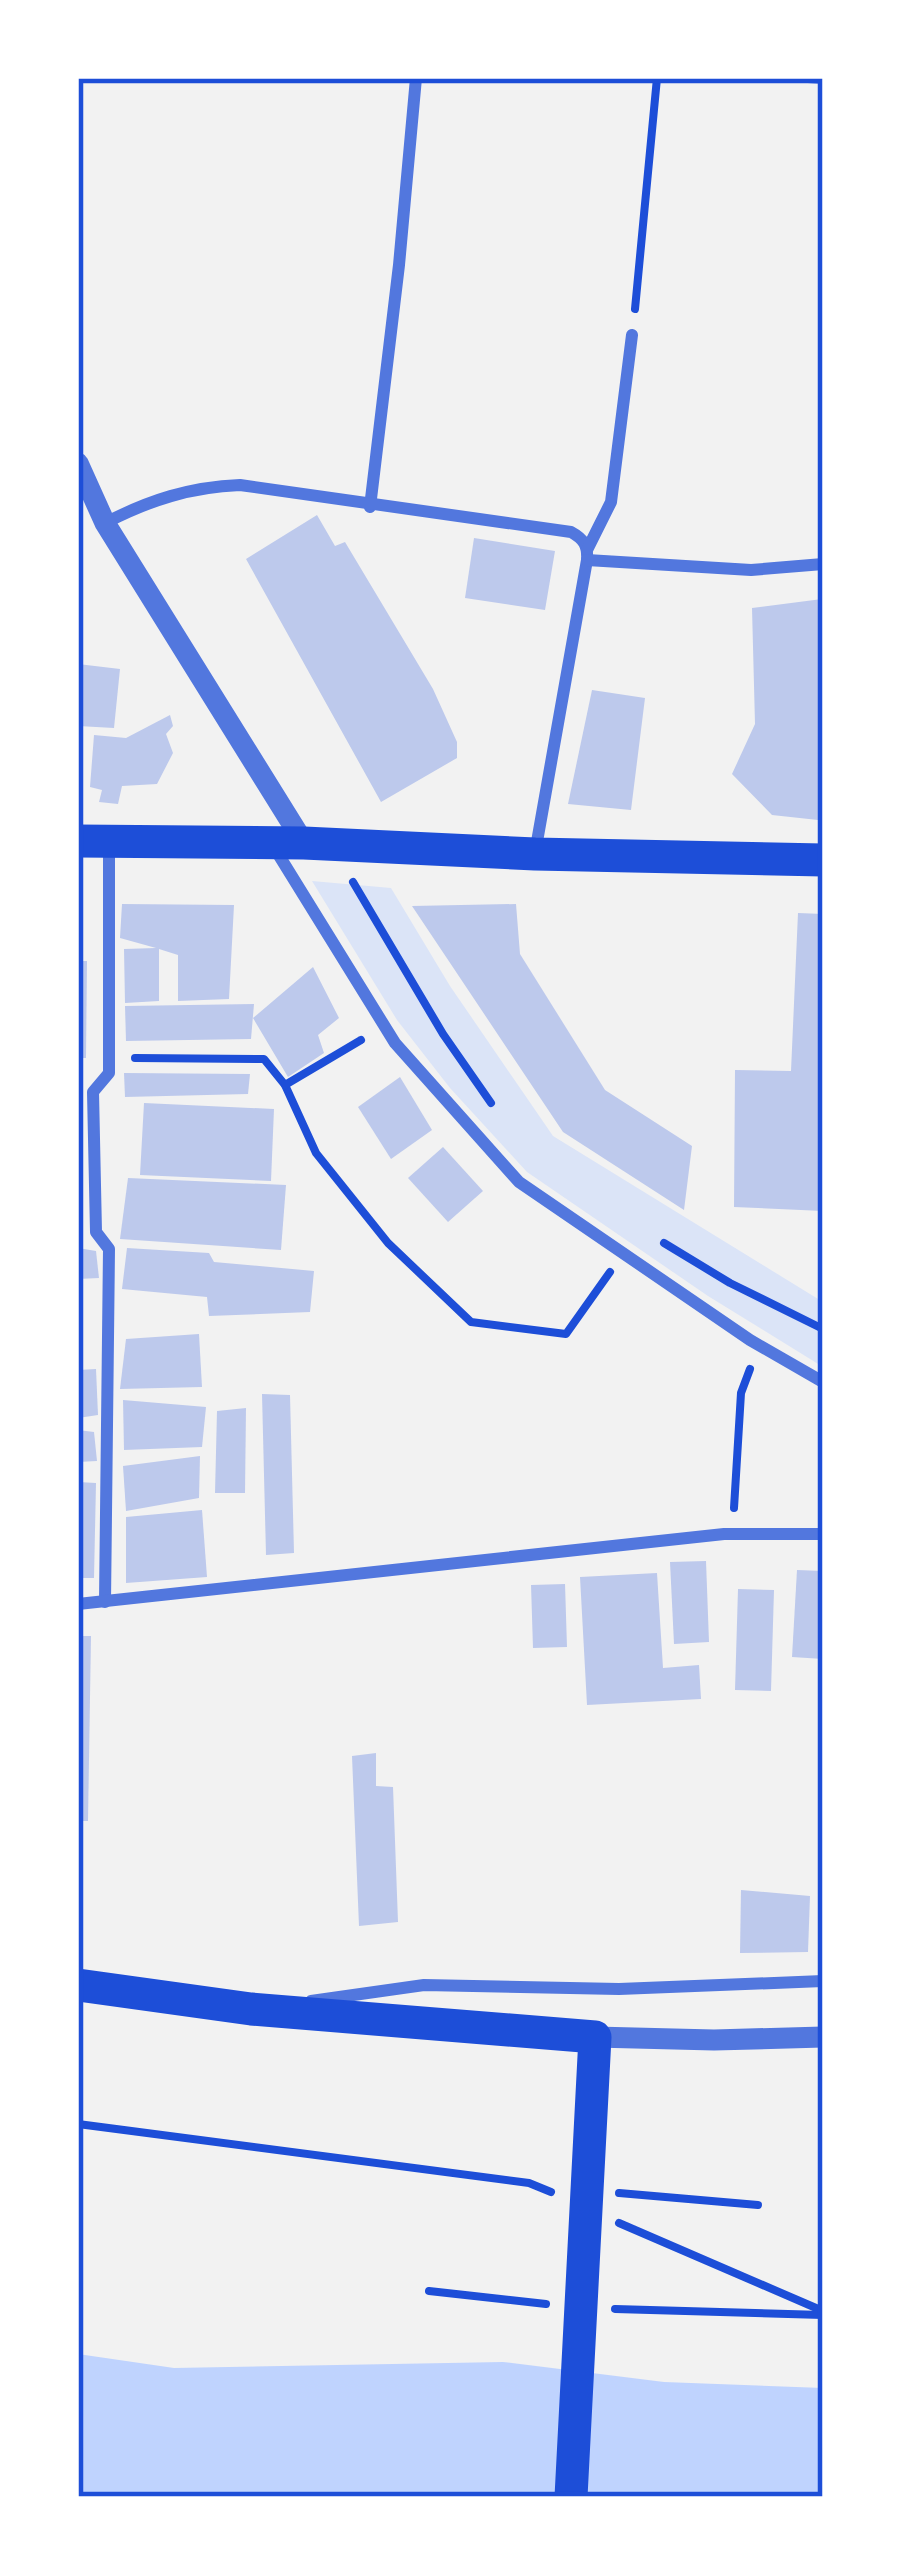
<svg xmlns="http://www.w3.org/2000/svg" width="901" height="2575" font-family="'Nunito Sans',sans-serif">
  <rect width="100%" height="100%" fill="#f2f2f2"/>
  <polygon fill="#dbe4f7" points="312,881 391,888 450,986 553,1136 823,1302 823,1367 708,1296 527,1172 450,1088 397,1020"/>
  <polygon fill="#bfd3fe" points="78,2354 174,2368 503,2362 664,2382 823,2388 823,2497 78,2497"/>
  <g fill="#bdc9ec">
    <polygon points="317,515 335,546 345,542 433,689 457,742 457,758 381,802 246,559"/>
    <polygon points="474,538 555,551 545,610 465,598"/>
    <polygon points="822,599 823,771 818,820 772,815 732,774 755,724 752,608"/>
    <polygon points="78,664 120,669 114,728 78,726"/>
    <polygon points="592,690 645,698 631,810 568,804"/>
    <polygon points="170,715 173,726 166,734 173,753 157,784 122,786 118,804 99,802 102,790 90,787 94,735 126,738"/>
    <polygon points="122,904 234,905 229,999 178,1001 178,955 159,949 159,1001 125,1003 124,949 156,948 120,938"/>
    <polygon points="516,904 520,954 605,1090 692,1146 684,1210 563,1132 412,906"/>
    <polygon points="798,913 823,914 823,1211 734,1207 735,1070 791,1071"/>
    <polygon points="78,961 87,961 86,1058 78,1058"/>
    <polygon points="313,967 339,1018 318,1035 324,1053 288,1077 253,1018"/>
    <polygon points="254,1004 251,1039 126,1041 125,1006"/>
    <polygon points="124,1073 250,1074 248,1094 125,1097"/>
    <polygon points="400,1077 432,1130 391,1159 358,1107"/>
    <polygon points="144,1103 274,1109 271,1181 140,1175"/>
    <polygon points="443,1147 483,1191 448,1222 408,1178"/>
    <polygon points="128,1178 286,1185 281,1250 120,1239"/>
    <polygon points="78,1248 96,1251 99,1278 78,1279"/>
    <polygon points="127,1248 209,1253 214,1262 314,1271 310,1312 209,1316 207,1297 122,1289"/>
    <polygon points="199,1334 202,1387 120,1389 126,1339"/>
    <polygon points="96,1369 98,1415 78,1418 78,1370"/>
    <polygon points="262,1394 290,1395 294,1553 266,1555"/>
    <polygon points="123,1400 206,1407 202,1447 124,1450"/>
    <polygon points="246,1408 245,1493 215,1493 217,1411"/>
    <polygon points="78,1430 94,1432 97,1461 78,1462"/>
    <polygon points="200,1456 199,1498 126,1511 123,1466"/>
    <polygon points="78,1482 96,1483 94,1578 78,1578"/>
    <polygon points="202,1510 207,1577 126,1583 126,1517"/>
    <polygon points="706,1561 709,1642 674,1644 670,1562"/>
    <polygon points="797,1570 823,1571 823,1659 792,1657"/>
    <polygon points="657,1573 663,1668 699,1665 701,1699 587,1705 580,1577"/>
    <polygon points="565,1584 567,1647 533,1648 531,1585"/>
    <polygon points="738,1589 774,1590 771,1691 735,1690"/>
    <polygon points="78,1636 91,1636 88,1821 78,1821"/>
    <polygon points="376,1753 376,1786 393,1787 398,1922 359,1926 352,1756"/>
    <polygon points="741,1890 810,1896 808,1952 740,1953"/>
  </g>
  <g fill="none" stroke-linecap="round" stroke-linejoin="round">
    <g stroke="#1d4ed8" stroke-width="8">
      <polyline points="635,309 657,78"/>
      <polyline points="353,882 443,1034 491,1103"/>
      <polyline points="135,1058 264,1059 285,1085 316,1153 388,1243 471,1322 566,1334 610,1272"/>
      <polyline points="285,1085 361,1040"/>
      <polyline points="664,1243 730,1283 823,1329"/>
      <polyline points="734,1508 741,1393 750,1369"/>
      <polyline points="78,2124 529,2183 551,2192"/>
      <polyline points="619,2193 758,2205"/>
      <polyline points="619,2223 823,2311"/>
      <polyline points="429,2291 546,2304"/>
      <polyline points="615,2309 823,2315"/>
    </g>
    <polyline stroke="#5277de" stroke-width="10" points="808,78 823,79"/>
    <g stroke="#5277de" stroke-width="12">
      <polyline points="370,507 399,265 416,78"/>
      <path d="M105,523C150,500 190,487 240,485L571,532C584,539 588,546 587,560L535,853"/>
      <polyline points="587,550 611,502 632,335"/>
      <polyline points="587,560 751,570 823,564"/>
      <polyline points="275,849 395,1043 519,1182 750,1340 823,1382"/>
      <polyline points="105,1602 109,1249 96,1232 93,1092 109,1073 109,846"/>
      <polyline points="78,1604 724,1534 823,1534"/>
      <polyline points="311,2001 424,1985 619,1989 823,1981"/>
    </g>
    <g stroke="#5277de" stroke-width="21">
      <polyline points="78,463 105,523 304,843"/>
      <polyline points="595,2037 714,2040 823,2037"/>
    </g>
    <g stroke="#1d4ed8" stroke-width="33">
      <polyline points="78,841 304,843 535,854 823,860"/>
      <polyline points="78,1985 251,2009 595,2037 571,2497"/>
    </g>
  </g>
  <rect width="901" height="2575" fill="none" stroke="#ffffff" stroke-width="162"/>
  <rect x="81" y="81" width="739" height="2413" fill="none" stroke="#1d4ed8" stroke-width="4.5"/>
</svg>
